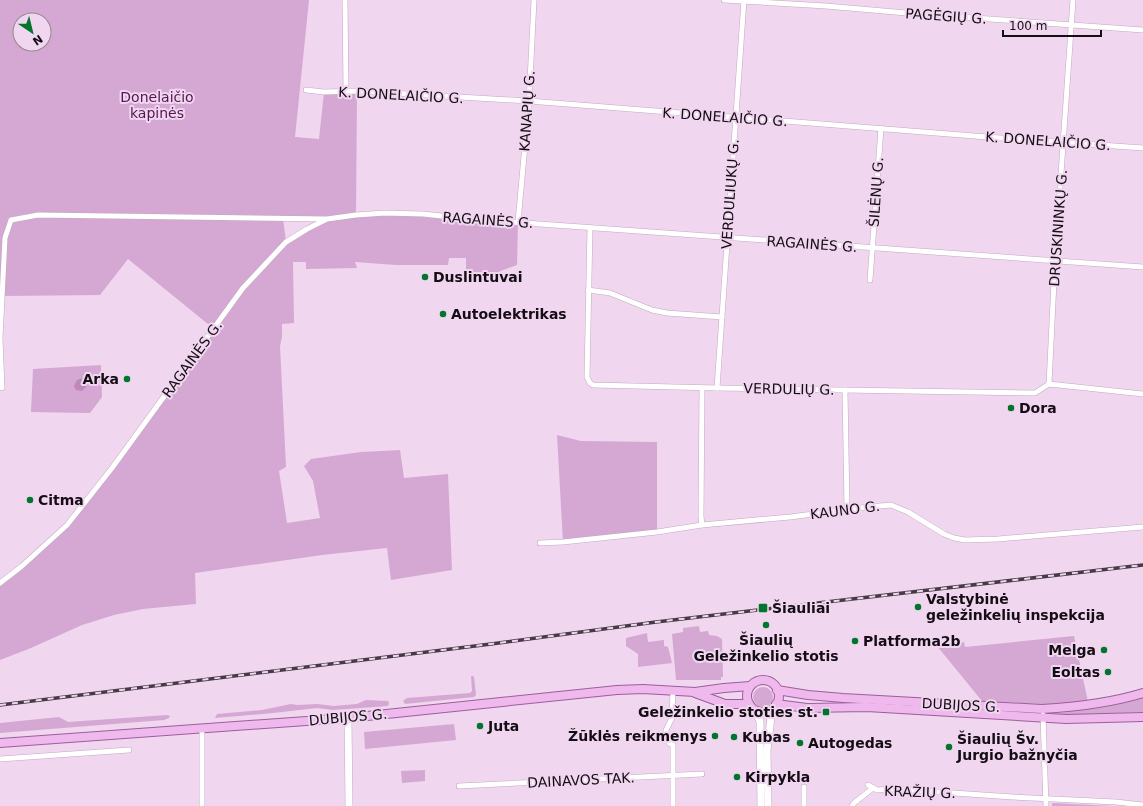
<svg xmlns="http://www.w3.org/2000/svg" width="1143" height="806" font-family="'DejaVu Sans',sans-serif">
  <rect width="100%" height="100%" fill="#f0d6ef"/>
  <g fill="#d4a8d2" fill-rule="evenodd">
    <path d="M0,0H309L295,137L319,139L324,92L357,91L356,215L385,213L518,222L517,265L498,272H466V258H449L448,265H396L355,262L357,268L306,269V262H293L294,323L282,324V337L280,346L286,467L279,471L287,523L320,518L313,481L304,466L311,459L361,452L400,450L404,478L448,474L452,570L391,580L387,548L322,555L195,573L196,604L143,609L114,615L82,625L31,648L0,660V583L67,525L214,329L128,259L100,295L0,296ZM20,20H44V44H20ZM283,219H326L286,241Z"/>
    <polygon points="101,365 102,397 90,413 31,412 33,369"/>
    <polygon points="557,435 581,441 657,442 657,532 563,542"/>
    <polygon points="699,626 700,632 708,631 709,635 717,636 722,639 723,677 721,677 721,680 676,680 672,634 683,632 683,628"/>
    <polygon points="647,633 648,642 664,640 664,646 668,647 672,663 638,667 638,654 626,646 626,638"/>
    <polygon points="1074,636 1088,702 1060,705 982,701 937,646 964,642 965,647"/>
    <polygon points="471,676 473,676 474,677 476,695 474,697 405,704 403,701 407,698 470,693 472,691"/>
    <circle cx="763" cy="697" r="10"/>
    <polygon points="1143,696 1143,712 1058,715 1053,714 1117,704"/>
    <polygon points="366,700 388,701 389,703 388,706 333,710 317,708 273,713 215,718 217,714 262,710 291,704 297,705 317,704 334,706 357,704"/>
    <polygon points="167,715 170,716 169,718 164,720 0,733 0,723 59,717 68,722"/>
    <polygon points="454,724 456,740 365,749 364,732"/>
    <polygon points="425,770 425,781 402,783 401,771"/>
    <polygon points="1052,803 1112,806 1052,806"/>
  </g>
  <polygon fill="#bf88bd" points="86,377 88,381 86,387 82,391 76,390 74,386 77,380"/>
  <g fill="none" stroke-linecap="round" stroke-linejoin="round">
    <g stroke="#c2a9c1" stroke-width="6">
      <g id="street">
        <polyline points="345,0 346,91"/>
        <polyline points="724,0 826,6 918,14 1143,30"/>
        <polyline points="306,90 324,92 357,91 529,101 987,137 1143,148"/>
        <polyline points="518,222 529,101 534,0"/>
        <polyline points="590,228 587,377 590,383 593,385 717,388 1035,393 1049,384 1143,394"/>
        <polyline points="870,280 881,128"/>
        <polyline points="588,290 610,293 652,310 667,313 722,317"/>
        <polyline points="1049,384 1055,261 1073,0"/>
        <polyline points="2,388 0,338 5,238 11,220 38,215 326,219"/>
        <polyline points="717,388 744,0"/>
        <polyline points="845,390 847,509"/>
        <polyline points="702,525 701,516 702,388"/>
        <polyline points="540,543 563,542 657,532 702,525 790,517 868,507 891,505 908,512 944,534 954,538 965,540 998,539 1143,527"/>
        <polyline points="0,583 22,566 67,525 112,468 243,288 286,242 307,229 327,219 356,215 385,213 423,214 469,219 1143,267"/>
        <polyline points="1043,715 1046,806"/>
        <polyline points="202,729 202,806"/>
        <polyline points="0,759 129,750"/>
        <polyline points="868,785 877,790 894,789 1013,797 1116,802 1143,805"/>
        <polyline points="459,786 702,774"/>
        <polyline points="673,806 673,745 669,743 667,739 666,730 672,718 673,690"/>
        <polyline points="804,806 804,787"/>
        <polyline points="852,806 854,803 873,788"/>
      </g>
    </g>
    <g stroke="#c2a9c1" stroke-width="8">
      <g id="secondary">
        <polyline points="754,710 760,721 761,806"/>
        <polyline points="348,718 349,806"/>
        <polyline points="768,806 767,751 772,709"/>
      </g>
    </g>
    <g stroke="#9c5e9b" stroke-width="10">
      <g id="primary">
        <circle cx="763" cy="696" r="16"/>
        <path d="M777,690L808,695L843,698L1042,709C1077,707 1110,703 1143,693"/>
        <polyline points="695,693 725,704 749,704"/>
        <polyline points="776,704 807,708 867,707 1066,719 1143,717"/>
        <polyline points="0,743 348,718 617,690 643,689 695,692 724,688 750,686"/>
      </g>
    </g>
    <use href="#street" stroke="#fff" stroke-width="5"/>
    <use href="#secondary" stroke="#fff" stroke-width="7"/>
    <use href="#primary" stroke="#efb9ee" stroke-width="8"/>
    <g stroke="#463a46" stroke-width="3.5">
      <polyline id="rail" points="0,705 491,644 656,622 1143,565"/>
    </g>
    <use href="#rail" stroke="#f0d6ef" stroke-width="2" stroke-dasharray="6" stroke-linecap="butt"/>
  </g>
  <g fill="#00752b" stroke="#f0d6ef" stroke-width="1.5">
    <circle cx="425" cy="277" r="4"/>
    <circle cx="443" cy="314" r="4"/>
    <circle cx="127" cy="379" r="4"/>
    <circle cx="1011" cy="408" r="4"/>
    <circle cx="30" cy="500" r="4"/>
    <circle cx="918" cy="607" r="4"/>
    <rect x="758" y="603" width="10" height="10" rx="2"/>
    <circle cx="766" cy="625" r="4"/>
    <circle cx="855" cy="641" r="4"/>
    <circle cx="1104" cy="650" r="4"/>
    <circle cx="1108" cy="672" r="4"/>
    <rect x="822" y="708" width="8" height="8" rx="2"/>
    <circle cx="480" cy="726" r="4"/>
    <circle cx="715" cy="736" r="4"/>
    <circle cx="734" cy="737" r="4"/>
    <circle cx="800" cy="743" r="4"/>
    <circle cx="949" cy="747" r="4"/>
    <circle cx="737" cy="777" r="4"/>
  </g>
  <g text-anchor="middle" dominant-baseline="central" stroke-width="4" stroke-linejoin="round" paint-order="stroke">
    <g font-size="14" fill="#150d15" stroke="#f0d6ef">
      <text transform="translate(946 16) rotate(4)">PAGĖGIŲ G.</text>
      <text transform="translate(401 95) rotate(3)">K. DONELAIČIO G.</text>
      <text transform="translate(527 111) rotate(-86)">KANAPIŲ G.</text>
      <text transform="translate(725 117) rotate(4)">K. DONELAIČIO G.</text>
      <text transform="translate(1048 141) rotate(4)">K. DONELAIČIO G.</text>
      <text transform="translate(876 192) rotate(-86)">ŠILĖNŲ G.</text>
      <text transform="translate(730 194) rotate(-86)">VERDULIUKŲ G.</text>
      <text transform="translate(488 220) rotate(4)">RAGAINĖS G.</text>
      <text transform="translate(1058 228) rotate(-86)">DRUSKININKŲ G.</text>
      <text transform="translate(812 244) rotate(4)">RAGAINĖS G.</text>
      <text transform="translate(192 359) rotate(-54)">RAGAINĖS G.</text>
      <text transform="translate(789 389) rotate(1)">VERDULIŲ G.</text>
      <text transform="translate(845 510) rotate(-7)">KAUNO G.</text>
      <text transform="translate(961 705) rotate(3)">DUBIJOS G.</text>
      <text transform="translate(348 717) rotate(-5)">DUBIJOS G.</text>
      <text transform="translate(581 780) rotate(-3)">DAINAVOS TAK.</text>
      <text transform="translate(920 792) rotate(2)">KRAŽIŲ G.</text>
    </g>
    <g font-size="14" fill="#551355" stroke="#f0d6ef">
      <text x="157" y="97">Donelaičio<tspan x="157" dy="16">kapinės</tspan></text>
    </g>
    <g font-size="14" font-weight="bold" fill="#150d15" stroke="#f0d6ef" text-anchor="start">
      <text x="433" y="277">Duslintuvai</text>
      <text x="451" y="314">Autoelektrikas</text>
      <text x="119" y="379" text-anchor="end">Arka</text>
      <text x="1019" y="408">Dora</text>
      <text x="38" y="500">Citma</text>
      <text x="926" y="599">Valstybinė<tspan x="926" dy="16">geležinkelių inspekcija</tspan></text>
      <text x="772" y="608">Šiauliai</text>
      <text x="766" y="640" text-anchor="middle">Šiaulių<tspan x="766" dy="16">Geležinkelio stotis</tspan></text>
      <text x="863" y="641">Platforma2b</text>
      <text x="1096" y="650" text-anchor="end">Melga</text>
      <text x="1100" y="672" text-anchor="end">Eoltas</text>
      <text x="818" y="712" text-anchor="end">Geležinkelio stoties st.</text>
      <text x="488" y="726">Juta</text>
      <text x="707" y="736" text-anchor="end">Žūklės reikmenys</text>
      <text x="742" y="737">Kubas</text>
      <text x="957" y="739">Šiaulių Šv.<tspan x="957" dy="16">Jurgio bažnyčia</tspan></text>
      <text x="808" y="743">Autogedas</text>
      <text x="745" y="777">Kirpykla</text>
    </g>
  </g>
  <g transform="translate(32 32) rotate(145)"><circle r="19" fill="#f0d6ef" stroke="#988698"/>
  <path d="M0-3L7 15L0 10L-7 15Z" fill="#00752b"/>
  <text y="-6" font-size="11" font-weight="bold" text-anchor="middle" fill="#150d15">N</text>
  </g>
  <path d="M1003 30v6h98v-6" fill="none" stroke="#150d15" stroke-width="2"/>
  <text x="1009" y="30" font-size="12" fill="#150d15" stroke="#f0d6ef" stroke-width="3" paint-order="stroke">100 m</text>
</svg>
